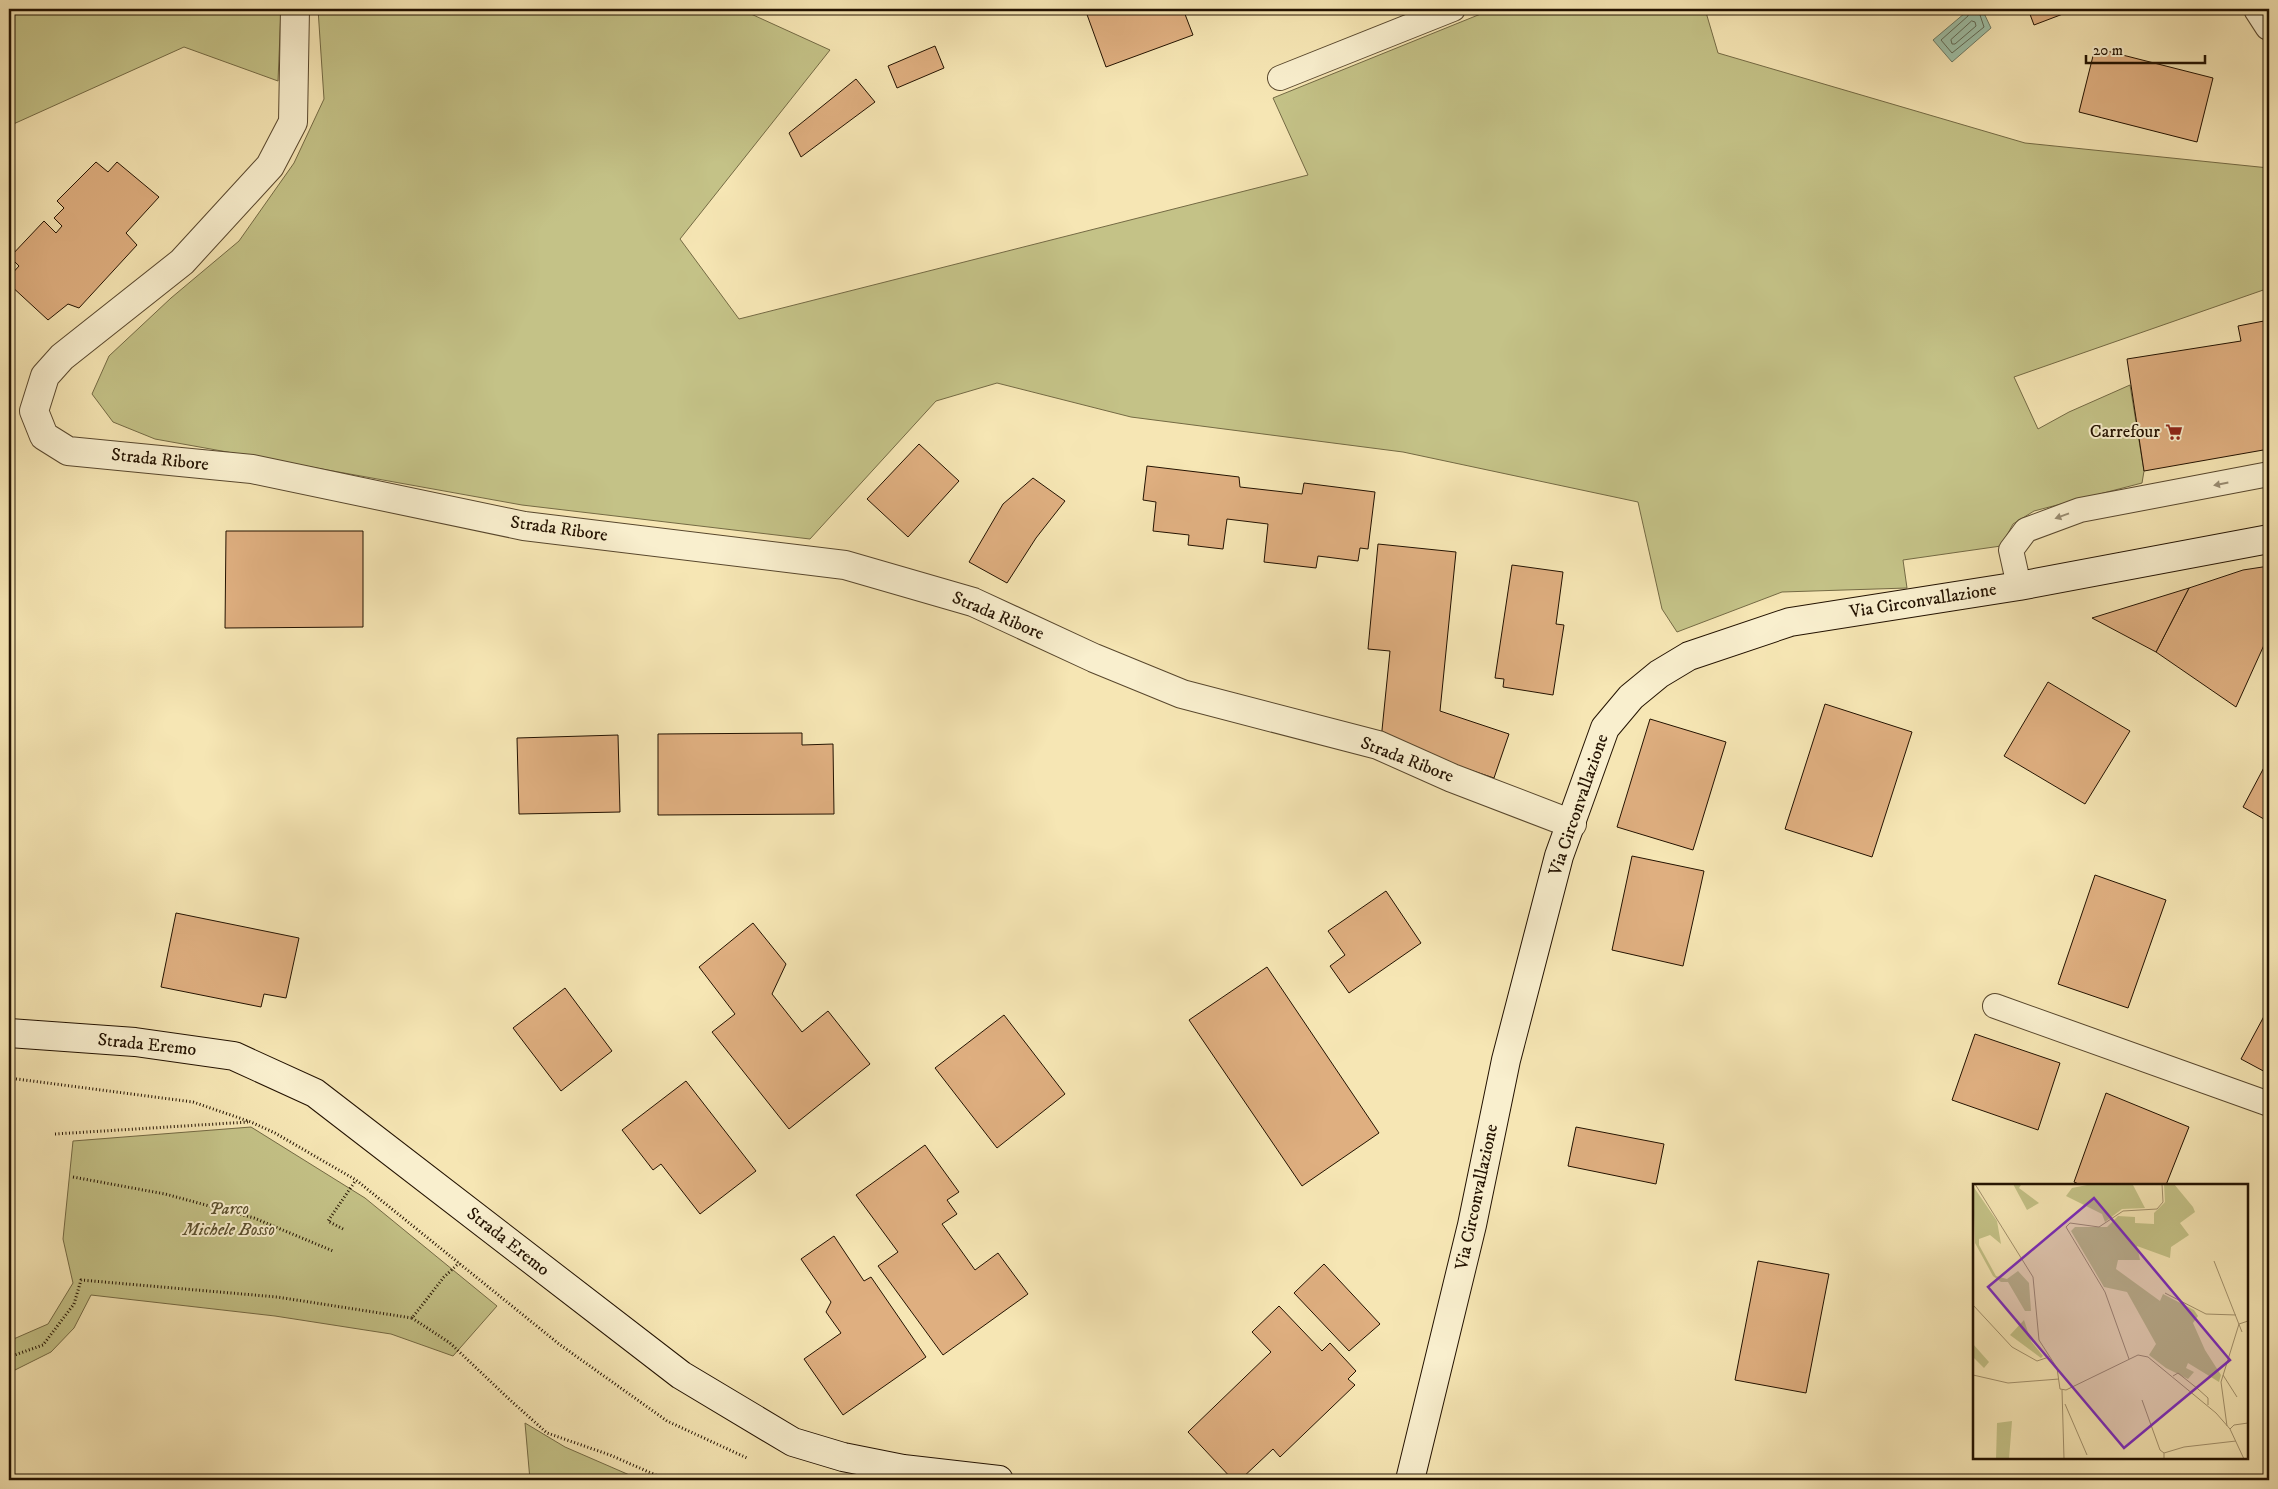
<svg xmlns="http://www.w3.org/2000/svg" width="2278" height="1489" font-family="'IM FELL DW Pica',serif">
  <rect width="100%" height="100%" fill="#f6e6b4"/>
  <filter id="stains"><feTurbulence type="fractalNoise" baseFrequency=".004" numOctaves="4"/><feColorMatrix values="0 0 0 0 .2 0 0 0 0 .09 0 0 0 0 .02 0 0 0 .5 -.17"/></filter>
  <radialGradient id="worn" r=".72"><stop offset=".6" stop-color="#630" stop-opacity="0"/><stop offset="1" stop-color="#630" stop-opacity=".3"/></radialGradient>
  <g fill="#c4c287" stroke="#746a44">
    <polygon points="9,9 281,9 278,81 184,47 9,126"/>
    <polygon points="318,9 740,9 830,50 680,239 739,319 1308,175 1273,98 1493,9 1705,9 1718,53 2025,143 2269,168 2269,288 2014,377 2038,429 2069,412 2130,385 2144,471 2142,483 2034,511 2013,524 2001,546 1903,560 1907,588 1782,592 1677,632 1662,609 1638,502 1403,452 1131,417 997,383 936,401 810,539 522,505 155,439 113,422 92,394 109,356 171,298 239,241 294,163 324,99"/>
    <polygon points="251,1127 365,1198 497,1306 453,1356 391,1334 275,1316 91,1295 74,1328 51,1352 9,1373 9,1341 48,1324 73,1283 63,1239 73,1141"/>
    <polygon points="525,1423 565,1447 641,1480 530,1480"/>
  </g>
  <polygon fill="#9ec0a7" stroke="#6d7a64" points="1964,9 1982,9 1991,28 1952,62 1933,40 1965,13"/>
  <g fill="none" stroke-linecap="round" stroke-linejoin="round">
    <g stroke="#606954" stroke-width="1">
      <polyline points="1969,9 1968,16 1941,40 1952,53 1984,27 1978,9"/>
      <polygon points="1972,21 1975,22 1976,26 1955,44 1952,44 1951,40"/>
    </g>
  </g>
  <g fill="#dfaf80" stroke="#231200">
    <polygon points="1085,9 1183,9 1193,35 1106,67"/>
    <polygon points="2028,9 2076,9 2034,25"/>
    <polygon points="935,46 944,68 897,88 888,66"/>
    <polygon points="2095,48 2213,78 2197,142 2079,112"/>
    <polygon points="856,79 875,102 801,157 789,133"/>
    <polygon points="96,162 108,172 117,162 159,197 126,233 137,245 79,308 68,304 48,320 9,284 9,277 19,266 10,257 44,221 56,233 62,226 54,218 64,208 57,201"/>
    <polygon points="2269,320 2269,449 2144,471 2127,359 2241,341 2238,326"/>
    <polygon points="919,444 959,481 908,537 867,499"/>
    <polygon points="1147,466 1239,477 1240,487 1302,494 1304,483 1375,492 1368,549 1360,548 1358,561 1318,556 1316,568 1264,562 1268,524 1227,519 1223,549 1188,545 1189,535 1153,531 1156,502 1143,500"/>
    <polygon points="1033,478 1065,501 1036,538 1007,583 969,562 1003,504"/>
    <polygon points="226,531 363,531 363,627 225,628"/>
    <polygon points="1378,544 1456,552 1440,711 1509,734 1494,778 1381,740 1390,651 1368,649"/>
    <polygon points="1512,565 1563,572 1556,624 1564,625 1553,695 1503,687 1504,679 1495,678"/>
    <polygon points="2269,566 2269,634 2236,707 2156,652 2189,588 2243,570"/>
    <polygon points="2189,588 2156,652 2092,618"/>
    <polygon points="2048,682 2130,731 2085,804 2004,756"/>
    <polygon points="1825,704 1912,732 1872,857 1785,829"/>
    <polygon points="1650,719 1726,742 1693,850 1617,827"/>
    <polygon points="802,733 802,745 833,744 834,814 658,815 658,734"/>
    <polygon points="618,735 620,812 519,814 517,738"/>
    <polygon points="2269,758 2269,822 2243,807"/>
    <polygon points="1632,856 1704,871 1683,966 1612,950"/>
    <polygon points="2095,875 2166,900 2128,1008 2058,984"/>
    <polygon points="1386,891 1421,943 1349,993 1330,966 1345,955 1328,931"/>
    <polygon points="176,913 299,938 286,998 264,994 261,1007 161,987"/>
    <polygon points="753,923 786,964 772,994 802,1032 828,1011 870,1064 789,1129 712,1032 735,1014 699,967"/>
    <polygon points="1267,967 1379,1133 1302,1186 1189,1020"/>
    <polygon points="565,988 612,1051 561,1091 513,1028"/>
    <polygon points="2269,1007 2269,1074 2241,1059"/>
    <polygon points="1004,1015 1065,1094 997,1148 935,1068"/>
    <polygon points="1975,1034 2060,1063 2038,1130 1952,1100"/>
    <polygon points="686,1081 756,1171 700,1214 661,1164 653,1170 622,1130"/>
    <polygon points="2106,1093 2189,1127 2166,1185 2081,1185 2074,1182"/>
    <polygon points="1576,1127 1664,1144 1656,1184 1568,1166"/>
    <polygon points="925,1145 959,1192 947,1200 957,1214 942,1224 975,1270 998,1253 1028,1294 943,1355 878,1266 898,1252 856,1195"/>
    <polygon points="834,1236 864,1281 871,1277 926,1357 843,1415 804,1359 841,1333 826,1312 831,1302 801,1259"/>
    <polygon points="1758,1261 1829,1274 1806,1393 1735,1380"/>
    <polygon points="1324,1264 1380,1324 1349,1351 1294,1293"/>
    <polygon points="1279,1306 1322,1351 1330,1343 1356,1371 1348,1379 1355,1385 1280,1457 1273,1449 1240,1480 1233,1480 1188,1432 1271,1352 1252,1332"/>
  </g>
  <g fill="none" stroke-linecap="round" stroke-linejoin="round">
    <g stroke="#58472d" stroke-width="26">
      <g id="lane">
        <polyline points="1280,78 1453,9"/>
        <polyline points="2019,586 2011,550 2026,530 2080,510 2269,474"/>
        <polyline points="1995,1006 2269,1104"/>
      </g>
    </g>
    <g stroke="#58472d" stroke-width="30">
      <g id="street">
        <polyline points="295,9 293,122 270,166 182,262 62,357 45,376 34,411 44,436 68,451 252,469 524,526 845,565 973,602 1094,658 1182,694 1378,745 1452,778 1572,824"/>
        <polyline points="2258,9 2269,26"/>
      </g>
    </g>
    <g stroke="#231200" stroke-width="30">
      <g id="secondary">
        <polyline points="9,1033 135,1042 234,1056 315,1093 681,1375 793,1442 843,1457 903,1469 999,1480"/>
        <polyline points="1410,1480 1472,1225 1506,1060 1559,856 1605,728 1631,697 1659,674 1689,656 1790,622 2019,586 2269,539"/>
      </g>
    </g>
    <g stroke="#231200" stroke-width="3" stroke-dasharray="1 2.5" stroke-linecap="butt">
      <polyline points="9,1078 193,1102 251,1122 275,1133 356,1180 559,1344 667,1421 747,1458"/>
      <polyline points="55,1134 248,1122"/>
      <polyline points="73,1177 165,1194 254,1218 333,1251"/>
      <polyline points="343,1229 328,1221 356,1180"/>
      <polyline points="412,1318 450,1343 510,1400 547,1433 610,1455 667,1480"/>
      <polyline points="9,1357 43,1345 74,1304 81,1280 277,1297 412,1318 444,1277 459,1263"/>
    </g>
    <use href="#lane" stroke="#f9efce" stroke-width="24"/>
    <use href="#street" stroke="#f9efce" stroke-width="28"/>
    <use href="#secondary" stroke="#f9efce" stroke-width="28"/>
  </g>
  <defs><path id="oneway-solid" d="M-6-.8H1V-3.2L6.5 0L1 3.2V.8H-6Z" transform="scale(1.25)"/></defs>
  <g fill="#998c71">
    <use href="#oneway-solid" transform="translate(2221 484) rotate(169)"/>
    <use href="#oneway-solid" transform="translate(2062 516) rotate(160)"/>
  </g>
  <defs>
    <g id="supermarket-bare" transform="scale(1.35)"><path d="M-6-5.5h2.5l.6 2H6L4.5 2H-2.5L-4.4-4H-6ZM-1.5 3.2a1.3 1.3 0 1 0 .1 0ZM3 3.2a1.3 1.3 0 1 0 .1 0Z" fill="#8f2418" stroke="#f9efce" stroke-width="2.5" paint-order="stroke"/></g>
  </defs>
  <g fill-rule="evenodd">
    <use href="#supermarket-bare" x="2174" y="432"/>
  </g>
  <g text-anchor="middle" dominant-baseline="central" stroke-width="4" stroke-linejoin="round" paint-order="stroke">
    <g font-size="18" fill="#231200" stroke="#f9efce" text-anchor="end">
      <text x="2160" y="432">Carrefour</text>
    </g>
    <g font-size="18" fill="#231200" stroke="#f9efce">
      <text transform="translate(160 460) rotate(6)">Strada Ribore</text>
      <text transform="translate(559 529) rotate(8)">Strada Ribore</text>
      <text transform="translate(1923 601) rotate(-9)">Via Circonvallazione</text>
      <text transform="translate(998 616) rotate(23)">Strada Ribore</text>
      <text transform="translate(1407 760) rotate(21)">Strada Ribore</text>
      <text transform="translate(1579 805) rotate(-71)">Via Circonvallazione</text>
      <text transform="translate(147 1045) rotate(6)">Strada Eremo</text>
      <text transform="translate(1477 1197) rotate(-78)">Via Circonvallazione</text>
      <text transform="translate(508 1242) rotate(38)">Strada Eremo</text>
    </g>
    <g font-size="18" font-style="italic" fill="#5b502f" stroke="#f9efce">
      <text x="229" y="1209">Parco<tspan x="229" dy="21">Michele Bosso</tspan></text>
    </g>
  </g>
  <g transform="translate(1973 1184)">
    <rect width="275" height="275" fill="#f6e6b4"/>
    <path d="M40,0L48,1L46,4L66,19L54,26ZM119,0L160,1L172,24L149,25L132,38L129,30L93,12L99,4ZM191,0H201L220,23L222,28L207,39L216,51L198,63L197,74L164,62L167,76H145L143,85L187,117L190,110L221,126L225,132L220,139L232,166L248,191L246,198L215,179L213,184L221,188L215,195L193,184L176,171L183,160L154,108L131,103L98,47L102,43H134L145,32L162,33V39L181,40V29L192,18ZM0,2L24,37L28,60L17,51L6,55V61L23,92L34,95L45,87L56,99L58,127H52L35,98H28L20,92L2,59ZM51,136L58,157L70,172L68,174L37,151ZM0,160L16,178L11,184L0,173ZM39,237L36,275H23L24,239Z" fill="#c4c287"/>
    <path fill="none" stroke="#a2916c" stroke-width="1" d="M2,0L60,93L66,156L84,184L87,205L93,206L165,171L175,173L243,229L257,245L271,275M241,77L269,148M192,109L233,130L263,131M0,121L39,163L64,177L76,173M156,175L132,108L93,43L97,39L126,43L150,27L184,25L190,18L189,0M0,191L35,199L86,195M250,191L264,213M200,192L205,189L225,205L235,214V221M89,206L91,275M169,216L187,266L191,269M92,220L114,271M254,242L248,198L266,140L275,137M257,245L261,241L275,239M191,275V269L211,263L263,257"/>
    <path fill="#7b2cbf" fill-opacity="0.15" stroke="#7b2cbf" stroke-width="2.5" d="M121,14L257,176L151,264L15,103Z"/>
    <rect width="275" height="275" fill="none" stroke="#231200" stroke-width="2.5"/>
  </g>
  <rect width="2278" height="1489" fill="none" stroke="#f6e6b4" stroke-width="30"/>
  <rect x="10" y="10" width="2258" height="1469" fill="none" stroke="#231200" stroke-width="2.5"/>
  <rect x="15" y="15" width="2248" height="1459" fill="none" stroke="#231200"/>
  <path d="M2086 55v8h119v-8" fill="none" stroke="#231200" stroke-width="2.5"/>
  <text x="2093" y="55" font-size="15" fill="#231200" stroke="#f9efce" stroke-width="4" paint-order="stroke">20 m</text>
  <rect width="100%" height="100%" filter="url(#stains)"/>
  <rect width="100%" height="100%" fill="url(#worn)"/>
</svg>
